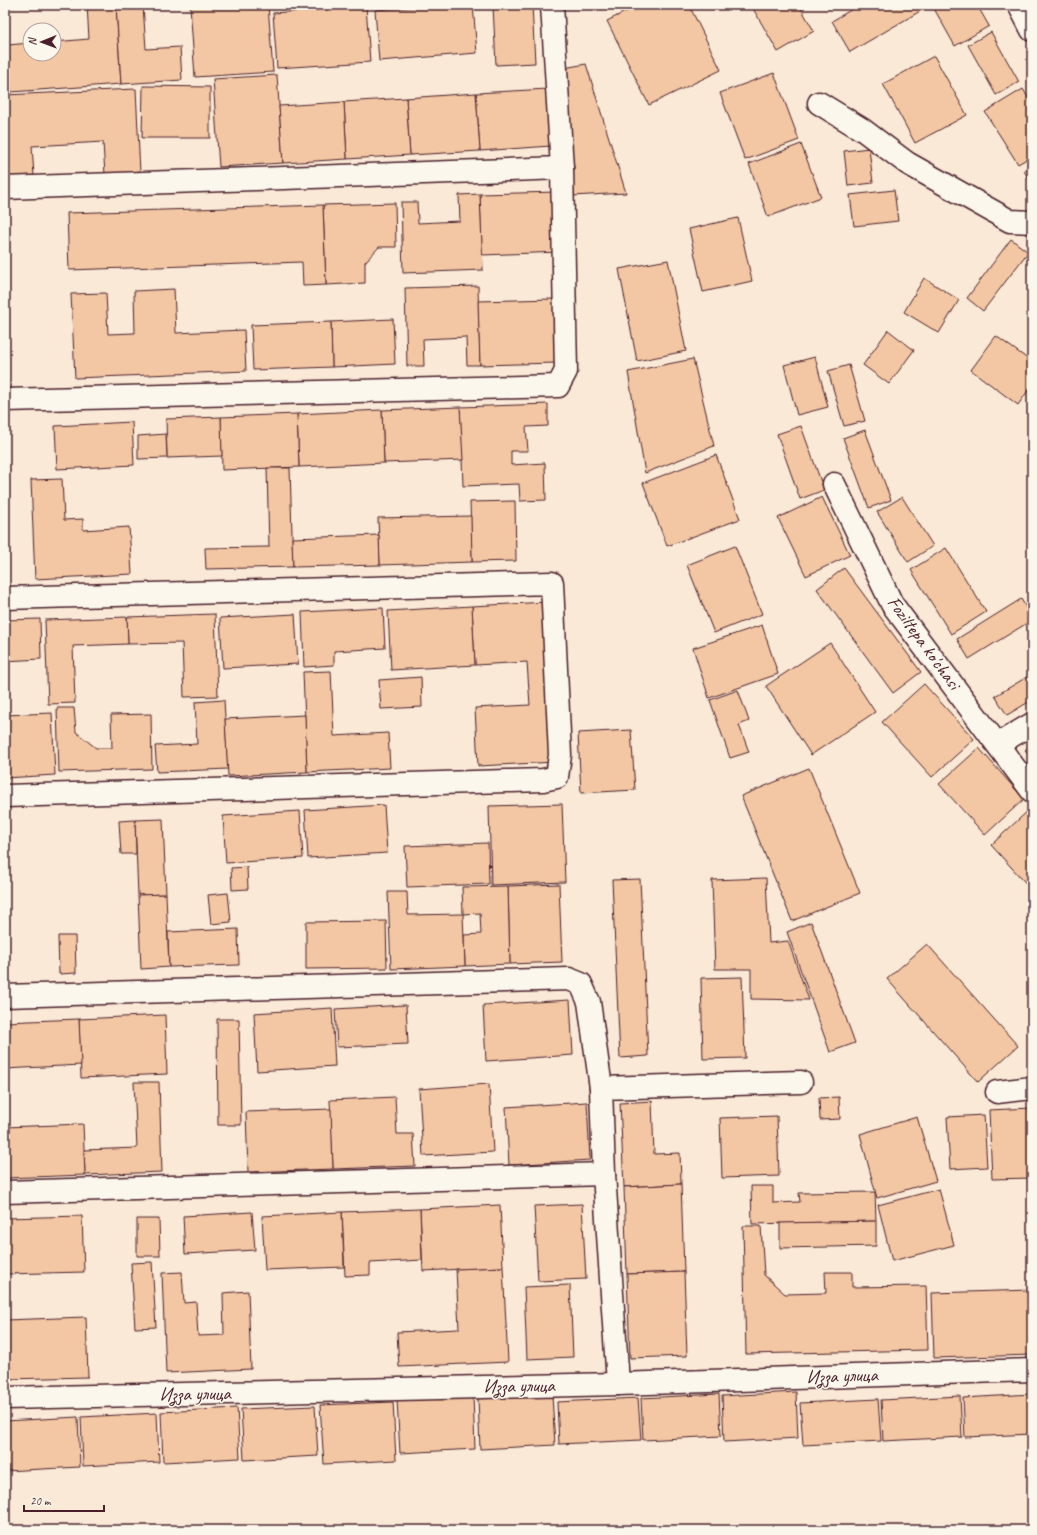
<svg xmlns="http://www.w3.org/2000/svg" width="1037" height="1535" font-family="Caveat,sans-serif">
  <rect width="100%" height="100%" fill="#f9e9d6"/>
  <filter id="ink" filterUnits="userSpaceOnUse"><feTurbulence type="fractalNoise" baseFrequency=".025" numOctaves="2"/><feDisplacementMap in="SourceGraphic" scale="8" xChannelSelector="R" yChannelSelector="G"/><feConvolveMatrix kernelMatrix="1 2 1 2 8 2 1 2 1" color-interpolation-filters="sRGB"/></filter>
  <g filter="url(#ink)">
    <g fill="#f3c7a3" stroke="#4a1f2b">
      <polygon points="87,5 116,5 121,84 11,92 8,45 30,43 30,54 54,54 54,42 89,39"/>
      <polygon points="116,5 143,5 146,49 180,47 182,80 121,84"/>
      <polygon points="206,5 268,5 273,72 195,77 190,6"/>
      <polygon points="342,5 366,5 370,62 277,68 273,13 342,8"/>
      <polygon points="438,5 473,5 477,53 379,61 375,10"/>
      <polygon points="532,5 535,63 496,65 493,6"/>
      <polygon points="639,5 689,5 721,70 649,105 607,21"/>
      <polygon points="751,5 799,5 814,31 778,52"/>
      <polygon points="859,5 920,5 922,10 850,52 832,21"/>
      <polygon points="932,5 977,5 989,26 955,46"/>
      <polygon points="991,32 1019,82 996,95 968,45"/>
      <polygon points="934,56 967,115 915,143 883,84"/>
      <polygon points="586,64 626,193 572,196 564,68"/>
      <polygon points="774,73 799,140 745,160 720,93"/>
      <polygon points="277,75 283,163 219,167 213,79"/>
      <polygon points="143,86 210,87 210,138 142,138"/>
      <polygon points="136,89 140,173 105,175 103,142 32,146 34,176 5,178 5,95"/>
      <polygon points="548,89 551,146 480,151 476,93"/>
      <polygon points="1023,89 1032,104 1032,156 1018,164 985,112"/>
      <polygon points="476,93 480,151 410,155 406,98"/>
      <polygon points="406,98 410,155 347,159 344,102"/>
      <polygon points="344,102 347,159 283,163 279,106"/>
      <polygon points="801,144 821,197 768,217 749,164"/>
      <polygon points="869,148 873,183 848,186 844,151"/>
      <polygon points="1032,165 1032,184 1024,171"/>
      <polygon points="894,190 898,221 854,226 850,195"/>
      <polygon points="558,192 560,252 482,255 480,194"/>
      <polygon points="480,194 483,270 403,273 401,202 417,202 418,223 460,221 459,195"/>
      <polygon points="395,203 396,247 379,247 365,262 365,283 326,285 323,205"/>
      <polygon points="323,205 326,285 303,286 302,262 69,270 67,213"/>
      <polygon points="738,218 752,281 703,292 689,229"/>
      <polygon points="1011,239 1028,252 983,311 967,298"/>
      <polygon points="668,260 686,351 637,361 619,269"/>
      <polygon points="924,278 959,300 939,333 904,312"/>
      <polygon points="478,286 480,365 467,365 466,337 423,339 424,366 407,366 405,288"/>
      <polygon points="174,289 176,333 244,330 246,371 75,378 71,294 106,293 108,334 135,333 134,291"/>
      <polygon points="554,299 556,363 480,365 478,301"/>
      <polygon points="393,319 395,364 332,367 331,322"/>
      <polygon points="331,322 332,367 253,370 251,325"/>
      <polygon points="888,330 914,350 889,384 863,365"/>
      <polygon points="996,336 1032,362 1032,385 1018,405 971,370"/>
      <polygon points="815,357 828,407 797,415 784,365"/>
      <polygon points="693,359 714,446 645,473 628,372"/>
      <polygon points="849,365 865,421 844,426 828,371"/>
      <polygon points="548,404 548,426 526,427 528,451 511,451 511,465 545,463 546,500 520,501 519,484 463,486 460,407"/>
      <polygon points="460,407 463,460 384,463 382,410"/>
      <polygon points="382,410 384,463 299,467 297,414"/>
      <polygon points="297,414 299,467 222,470 221,417"/>
      <polygon points="221,417 222,456 167,458 166,419"/>
      <polygon points="132,422 134,465 57,469 55,426"/>
      <polygon points="801,426 824,490 800,499 777,434"/>
      <polygon points="865,430 891,500 869,508 843,438"/>
      <polygon points="166,434 167,458 138,459 138,436"/>
      <polygon points="716,455 740,519 667,546 643,483"/>
      <polygon points="267,468 290,468 293,567 206,569 205,548 269,547"/>
      <polygon points="62,479 64,520 83,519 83,530 129,527 132,574 35,579 31,480"/>
      <polygon points="822,497 850,555 806,576 778,518"/>
      <polygon points="902,497 933,546 908,562 877,512"/>
      <polygon points="515,501 516,561 472,562 470,502"/>
      <polygon points="471,516 472,562 380,565 378,518"/>
      <polygon points="379,535 380,565 293,567 292,538"/>
      <polygon points="735,546 762,614 714,633 687,565"/>
      <polygon points="946,548 986,612 951,634 911,570"/>
      <polygon points="844,568 921,672 893,693 817,589"/>
      <polygon points="1021,599 1032,617 1032,620 969,659 957,639"/>
      <polygon points="548,602 556,762 478,766 475,708 530,705 527,662 475,665 472,606"/>
      <polygon points="472,606 475,665 391,670 388,611"/>
      <polygon points="383,608 385,648 334,651 334,665 304,667 302,612"/>
      <polygon points="215,614 218,696 184,697 182,643 128,644 127,617"/>
      <polygon points="295,614 298,664 223,668 220,618"/>
      <polygon points="127,617 128,644 73,646 75,703 48,704 45,620"/>
      <polygon points="40,619 41,659 5,661 5,620"/>
      <polygon points="762,625 778,674 709,698 693,648"/>
      <polygon points="830,643 875,712 811,755 766,686"/>
      <polygon points="331,671 334,736 388,733 390,768 307,772 303,672"/>
      <polygon points="1032,674 1032,700 1007,715 995,696"/>
      <polygon points="421,677 422,707 381,709 379,680"/>
      <polygon points="924,684 974,739 932,777 882,722"/>
      <polygon points="738,690 749,721 739,725 749,752 730,758 710,700"/>
      <polygon points="224,700 228,769 157,772 155,746 197,744 195,702"/>
      <polygon points="57,708 74,708 76,732 96,748 112,748 111,715 151,714 152,769 59,772"/>
      <polygon points="52,713 55,775 5,778 5,715"/>
      <polygon points="305,715 307,772 228,776 225,719"/>
      <polygon points="631,730 635,790 581,793 578,733"/>
      <polygon points="1032,744 1032,758 1025,750"/>
      <polygon points="979,748 1024,799 985,835 939,784"/>
      <polygon points="809,768 860,893 792,921 741,796"/>
      <polygon points="562,804 565,882 491,885 489,806"/>
      <polygon points="384,805 387,853 308,858 305,810"/>
      <polygon points="1030,809 1032,812 1032,890 991,845"/>
      <polygon points="300,811 303,858 226,863 223,816"/>
      <polygon points="163,819 166,894 138,895 135,820"/>
      <polygon points="135,820 136,854 121,854 119,821"/>
      <polygon points="488,843 489,884 407,887 405,846"/>
      <polygon points="247,867 248,889 232,890 231,868"/>
      <polygon points="766,878 769,943 788,941 809,1000 751,999 751,969 715,969 712,880"/>
      <polygon points="640,879 648,1056 620,1058 612,880"/>
      <polygon points="559,884 562,962 510,964 508,886"/>
      <polygon points="508,886 510,964 465,966 464,935 481,934 480,913 463,914 462,887"/>
      <polygon points="388,892 407,892 408,915 463,914 465,966 391,969"/>
      <polygon points="228,893 231,922 211,924 208,895"/>
      <polygon points="166,894 169,967 141,969 138,895"/>
      <polygon points="386,921 387,968 306,969 306,922"/>
      <polygon points="811,922 855,1043 830,1052 787,932"/>
      <polygon points="238,929 239,965 169,967 168,932"/>
      <polygon points="58,936 75,936 76,973 59,974"/>
      <polygon points="927,944 1018,1046 978,1082 887,979"/>
      <polygon points="742,977 745,1058 703,1059 701,978"/>
      <polygon points="570,1000 573,1055 486,1061 483,1005"/>
      <polygon points="406,1005 408,1044 337,1047 335,1009"/>
      <polygon points="332,1008 335,1066 257,1071 254,1013"/>
      <polygon points="165,1015 167,1074 81,1078 79,1019"/>
      <polygon points="79,1019 81,1065 5,1069 5,1022"/>
      <polygon points="217,1019 239,1019 241,1125 218,1125"/>
      <polygon points="134,1082 159,1082 162,1172 85,1175 84,1150 137,1148"/>
      <polygon points="489,1084 493,1152 423,1156 419,1089"/>
      <polygon points="395,1097 397,1134 413,1134 415,1166 333,1169 330,1100"/>
      <polygon points="839,1097 840,1119 820,1120 819,1098"/>
      <polygon points="652,1101 654,1154 680,1153 681,1184 624,1187 620,1103"/>
      <polygon points="587,1102 590,1160 509,1165 506,1107"/>
      <polygon points="1032,1108 1032,1178 992,1179 989,1110"/>
      <polygon points="331,1109 333,1169 248,1172 246,1112"/>
      <polygon points="984,1115 987,1167 950,1169 947,1117"/>
      <polygon points="777,1116 779,1176 722,1178 720,1118"/>
      <polygon points="917,1117 936,1181 877,1198 860,1134"/>
      <polygon points="83,1124 85,1175 5,1178 5,1127"/>
      <polygon points="681,1184 684,1272 627,1274 624,1187"/>
      <polygon points="751,1186 773,1186 773,1203 800,1202 799,1193 875,1192 876,1221 752,1224"/>
      <polygon points="939,1189 954,1245 892,1261 878,1205"/>
      <polygon points="582,1204 586,1279 538,1281 534,1206"/>
      <polygon points="500,1205 503,1267 423,1271 420,1209"/>
      <polygon points="420,1209 422,1260 370,1263 370,1275 345,1276 342,1212"/>
      <polygon points="252,1212 255,1250 185,1254 183,1216"/>
      <polygon points="342,1212 344,1267 265,1270 262,1216"/>
      <polygon points="82,1216 84,1272 5,1274 5,1218"/>
      <polygon points="137,1219 159,1219 160,1256 137,1256"/>
      <polygon points="876,1221 876,1246 780,1248 780,1223"/>
      <polygon points="743,1226 761,1226 764,1275 785,1294 826,1293 825,1272 852,1272 852,1287 926,1286 928,1350 746,1354"/>
      <polygon points="152,1262 156,1327 135,1328 131,1263"/>
      <polygon points="503,1267 508,1362 399,1367 397,1332 459,1329 456,1269"/>
      <polygon points="182,1272 184,1303 196,1302 198,1336 224,1335 223,1293 248,1291 251,1369 166,1373 162,1273"/>
      <polygon points="684,1272 687,1356 630,1358 627,1274"/>
      <polygon points="570,1285 573,1357 527,1359 524,1287"/>
      <polygon points="1032,1290 1032,1355 934,1358 932,1293"/>
      <polygon points="86,1317 88,1377 6,1379 5,1320"/>
      <polygon points="796,1392 798,1438 724,1442 722,1396"/>
      <polygon points="719,1394 721,1436 643,1440 641,1398"/>
      <polygon points="1032,1394 1032,1434 965,1437 963,1398"/>
      <polygon points="552,1395 555,1445 480,1449 478,1398"/>
      <polygon points="473,1396 475,1449 400,1453 397,1400"/>
      <polygon points="960,1396 962,1437 883,1441 881,1400"/>
      <polygon points="638,1398 641,1440 559,1444 557,1402"/>
      <polygon points="878,1399 881,1441 803,1445 800,1403"/>
      <polygon points="393,1402 396,1460 324,1464 320,1405"/>
      <polygon points="315,1406 318,1456 244,1460 241,1409"/>
      <polygon points="237,1408 240,1458 163,1462 161,1412"/>
      <polygon points="157,1413 159,1462 83,1466 81,1417"/>
      <polygon points="78,1417 80,1467 5,1471 5,1421"/>
    </g>
    <g fill="none" stroke-linecap="round" stroke-linejoin="round">
      <g stroke="#4a1f2b" stroke-width="25">
        <g id="minor">
          <polyline points="1019,5 1032,30"/>
          <polyline points="819,103 863,130 907,163 1010,221 1032,222"/>
          <polyline points="5,188 562,168"/>
          <polyline points="5,400 558,386 566,371 562,168 552,5"/>
          <polyline points="834,484 892,604 1032,791"/>
          <polyline points="5,598 552,583 560,755 557,777 543,780 5,796"/>
          <polyline points="998,744 1032,724"/>
          <polyline points="5,996 569,979 581,984 589,1002 601,1088 604,1174 618,1384"/>
          <polyline points="601,1088 801,1082"/>
          <polyline points="997,1092 1032,1088"/>
          <polyline points="5,1192 604,1174"/>
          <polyline points="5,1398 618,1384 1032,1370"/>
        </g>
      </g>
      <use href="#minor" stroke="#fbf7ec" stroke-width="22"/>
    </g>
  </g>
  <g text-anchor="middle" dominant-baseline="central" stroke-width="3" stroke-linejoin="round" paint-order="stroke">
    <g font-size="19" fill="#4a1f2b" stroke="#fbf7ec">
      <text transform="translate(924 643) rotate(54)">Foziltepa ko'chasi</text>
      <text transform="translate(842 1376) rotate(-2)">Изза улица</text>
      <text transform="translate(519 1386) rotate(-1)">Изза улица</text>
      <text transform="translate(195 1394) rotate(-1)">Изза улица</text>
    </g>
  </g>
  <rect width="1037" height="1535" fill="none" stroke="#fbf7ec" stroke-width="20"/>
  <rect x="10" y="10" width="1017" height="1515" fill="none" stroke="#4a1f2b" stroke-width="1.5" filter="url(#ink)"/>
  <g transform="translate(42 42) rotate(269)"><circle r="19" fill="#fbf7ec" stroke="#b4a19f"/>
  <path d="M0-3L7 15L0 10L-7 15Z" fill="#4a1f2b"/>
  <text y="-6" font-size="11" font-weight="bold" text-anchor="middle" fill="#4a1f2b">N</text>
  </g>
  <path d="M24 1505v6h80v-6" fill="none" stroke="#4a1f2b" stroke-width="2"/>
  <text x="30" y="1505" font-size="12" fill="#4a1f2b" stroke="#fbf7ec" stroke-width="3" paint-order="stroke">20 m</text>
</svg>
